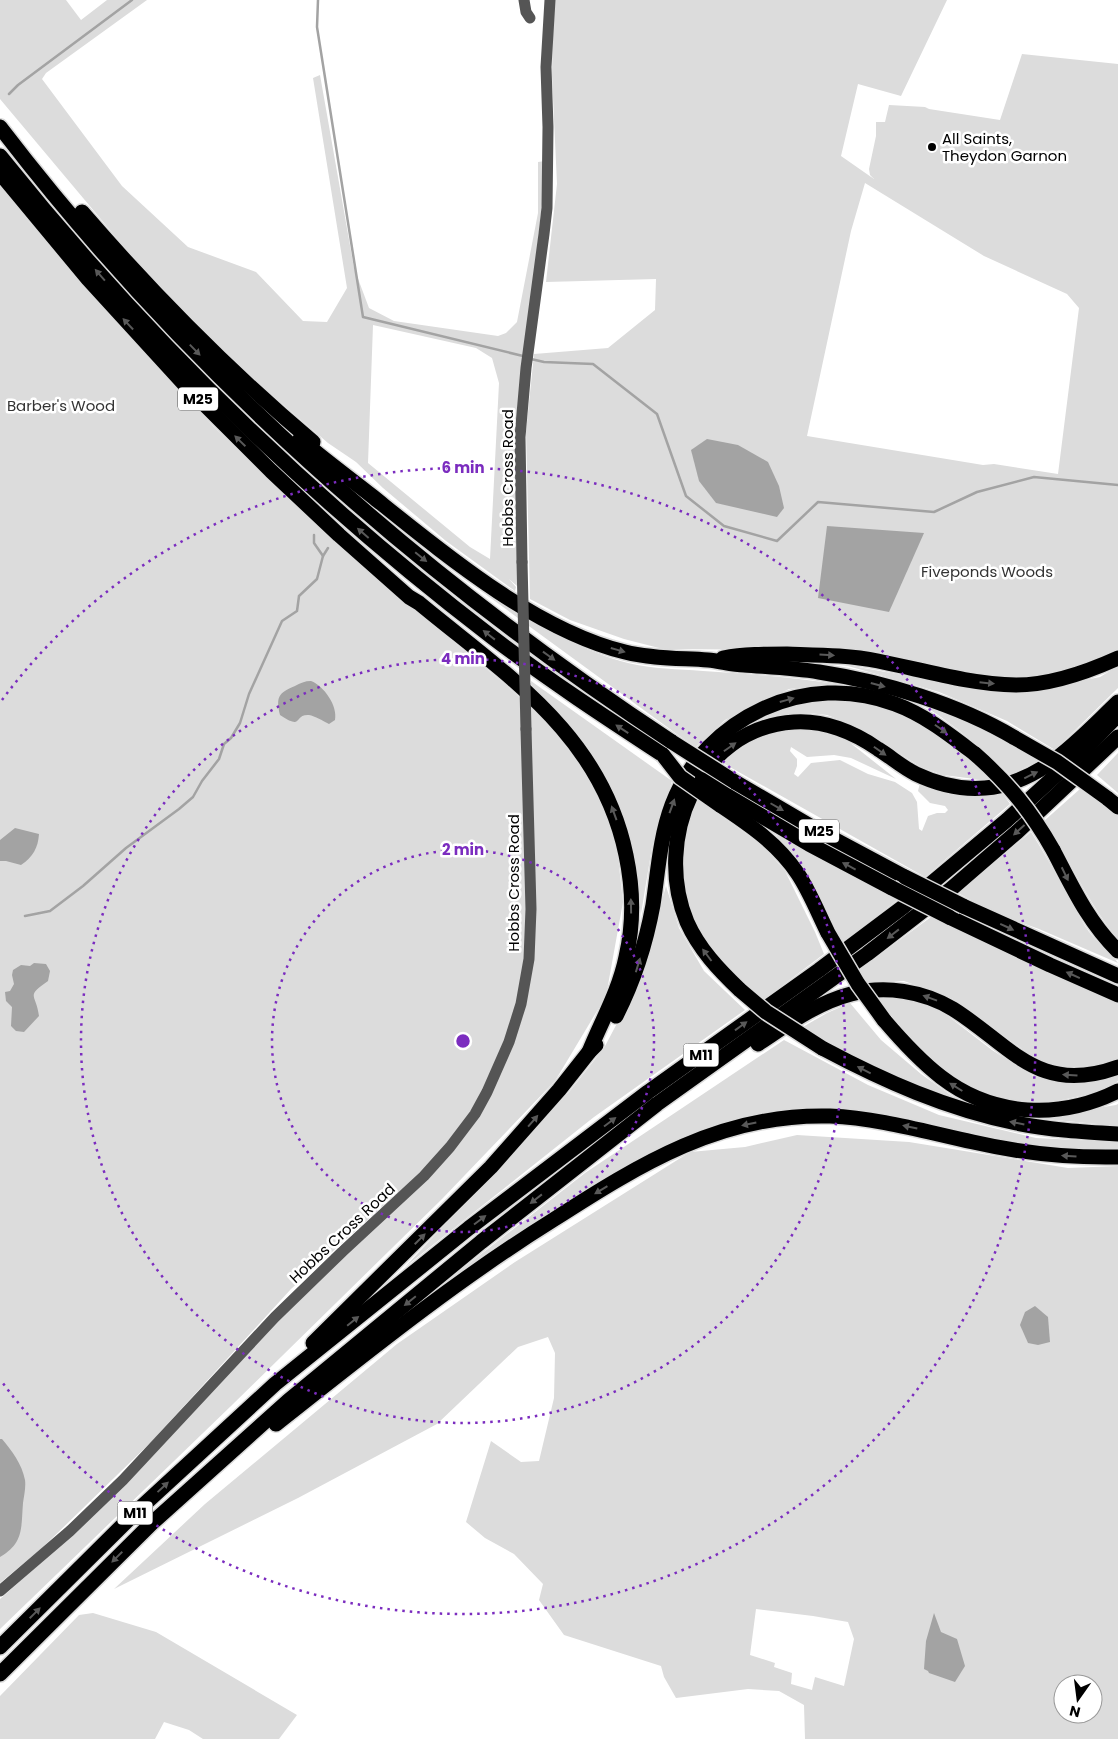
<svg xmlns="http://www.w3.org/2000/svg" width="1118" height="1739" font-family="Poppins,sans-serif">
  <rect width="100%" height="100%" fill="#fff"/>
  <g fill="#dcdcdc" fill-rule="evenodd">
    <path d="M0,0H66L81,20L107,0H147L46,73L42,79L122,186L188,247L256,272L303,321L327,322L347,288L313,78L320,75L354,268L369,308L394,321L498,336L506,333L517,322L538,213V162L545,161L543,195L516,440L517,586L509,579L516,587L515,591L446,541L383,488L356,462L328,443L237,365L141,267L0,99ZM373,325L476,348L492,358L499,383L490,559L470,547L368,463Z"/>
    <path d="M553,0H947L901,96L858,84L841,156L874,179L870,175L869,169L876,136V122H885L889,105L925,107L929,109L1000,120L1022,54L1118,64V649L1065,673L1024,680L790,650L663,649L624,639L570,620L530,599L526,432L534,354L608,348L655,310L656,279L546,282L557,184L552,76ZM865,183L984,256L1067,294L1079,308L1058,474L994,464L983,465L807,436L851,231Z"/>
    <polygon points="0,183 30,223 213,426 317,525 438,629 507,686 547,723 581,766 611,822 618,857 623,902 606,996 555,1081 442,1199 231,1406 0,1629 0,1599 72,1535 402,1189 291,1289 151,1442 42,1548 0,1583"/>
    <path d="M471,581C521,613 569,648 628,663C653,669 678,669 703,671C747,674 792,677 835,684L789,689L725,720L696,747L678,735L488,596Z"/>
    <polygon points="841,664 970,687 1035,690 1100,677 1118,666 1118,688 1055,750 1007,721 939,692"/>
    <polygon points="531,681 672,781 652,847 641,914 631,848 608,784 587,746 564,720 531,689"/>
    <polygon points="818,699 877,704 924,724 963,753 991,781 943,775 921,767 858,727 827,715 809,713 775,716 742,729 773,710"/>
    <path d="M918,702L975,726L1040,760L1010,775C981,747 952,723 918,702Z"/>
    <path d="M808,727L839,734L896,779L851,758L834,755L807,757L791,747L790,751L797,759V766L794,774L798,777L811,763L840,760L868,774L895,782L912,793L917,802L919,829L922,831L928,816L937,813H945L948,810L945,806L930,803L918,791L920,783C940,793 961,797 983,796C990,795 997,794 1003,794L1010,804L925,877L721,762L726,757L762,734Z"/>
    <polygon points="1118,753 1118,793 1097,775"/>
    <path d="M1080,789L1118,815V939C1088,904 1070,859 1044,821Z"/>
    <polygon points="696,798 763,846 785,871 815,932 824,954 763,1000 730,973 696,929 682,885 684,843 690,813"/>
    <path d="M1031,832C1051,863 1067,895 1085,926C1094,941 1109,950 1118,963L1039,929L997,914L958,893Z"/>
    <polygon points="777,835 886,894 897,900 841,944 776,837"/>
    <polygon points="666,886 679,928 704,971 745,1010 594,1117 405,1267 569,1092 604,1048 633,993 646,958"/>
    <polygon points="931,917 1118,1003 1118,1059 1109,1064 1061,1068 1036,1059 953,999 904,981 862,983 856,972"/>
    <polygon points="873,997 908,999 922,1002 944,1013 992,1050 1033,1076 1069,1084 1103,1075 1118,1068 1118,1081 1104,1091 1052,1102 1011,1101 968,1090 931,1061 882,1011"/>
    <polygon points="850,1003 881,1040 921,1074 962,1103 894,1079 832,1048 801,1028 827,1013"/>
    <polygon points="784,1040 868,1085 939,1115 1036,1138 1118,1142 1118,1150 1046,1146 978,1137 876,1115 809,1109 742,1119 674,1141 557,1208 448,1280 585,1173"/>
    <polygon points="1118,1104 1118,1126 1034,1118 1116,1105"/>
    <path d="M797,1135L909,1142L1068,1168L1118,1166V1739H805L804,1705L779,1691L748,1689L676,1698L664,1677L661,1666L564,1635L539,1600L543,1584L514,1554L485,1538L466,1522L491,1441L521,1462L539,1461L554,1398L555,1353L548,1337L518,1347L437,1424L298,1498L114,1589L205,1504L397,1344L515,1262L690,1152L745,1147ZM756,1609L813,1616L848,1622L854,1639L844,1686L815,1677L812,1690L791,1684L792,1673L774,1667L775,1663L750,1655ZM1063,1684H1093V1714H1063Z"/>
    <polygon points="93,1613 156,1632 297,1715 279,1739 203,1739 189,1730 164,1722 155,1739 0,1739 0,1696 79,1615"/>
  </g>
  <g fill="#a3a3a3">
    <polygon points="707,439 738,445 768,462 779,486 784,508 777,517 716,503 699,481 691,450"/>
    <polygon points="827,526 924,533 889,612 818,598"/>
    <path d="M311,681C324,686 338,706 335,720L329,724C323,721 315,716 309,715C293,714 304,731 280,715C276,697 278,693 295,686C300,683 305,681 311,681Z"/>
    <path d="M15,828L39,834C38,848 33,857 21,865L6,861H0V840Z"/>
    <path d="M34,963L46,964L50,971L48,981C25,997 36,993 39,1016L24,1032L16,1031L11,1026L12,1007L6,1001L5,992L10,991L14,984L12,975L13,970L21,965L30,966Z"/>
    <polygon points="1035,1306 1048,1317 1050,1342 1038,1345 1028,1343 1020,1325 1025,1312"/>
    <path d="M0,1439H2C12,1451 22,1464 25,1480C26,1487 24,1496 23,1503C21,1528 24,1543 0,1557Z"/>
    <polygon points="934,1613 941,1632 957,1639 965,1666 955,1682 929,1673 928,1671 924,1669 926,1641"/>
  </g>
  <g fill="none" stroke-linecap="round" stroke-linejoin="round">
    <g stroke="#a3a3a3" stroke-width="2.5">
      <polyline points="318,0 317,27 363,317 523,356"/>
      <polyline points="9,94 18,85 132,0"/>
      <polyline points="531,359 544,362 593,364 657,414 686,496 724,526 777,541 818,502 934,512 977,492 1034,477 1118,485"/>
      <polyline points="314,535 314,543 323,556"/>
      <polyline points="25,916 50,911 83,886 126,848 179,809 193,797 202,781 219,759 224,744 231,738 240,723 249,694 282,621 297,611 299,596 317,579 323,556 328,548"/>
    </g>
    <g stroke="#dbdbdb" stroke-width="18">
      <g id="highway">
        <path d="M0,127C185,369 418,575 672,742"/>
        <path d="M0,156C144,336 309,497 492,637C547,679 605,717 663,755"/>
        <path d="M0,173L88,279L184,384L271,471L339,535L409,597L419,603C507,676 601,734 626,855C633,888 634,923 626,957C619,991 602,1020 589,1052"/>
        <path d="M82,212C153,294 230,372 313,442"/>
        <path d="M300,439C323,459 348,477 372,496C443,553 535,630 625,652C653,659 680,658 708,660C720,661 732,665 744,665C769,667 794,668 819,672C884,682 958,704 1015,738"/>
        <path d="M723,658C744,654 765,654 787,654C817,655 848,655 878,661C923,670 969,684 1016,685C1051,685 1087,672 1118,658"/>
        <polyline points="735,782 817,830 905,877"/>
        <polyline points="726,795 809,844 892,888"/>
        <polyline points="1107,798 1118,807"/>
        <path d="M720,805C750,825 778,844 798,874C810,892 818,913 828,933"/>
        <path d="M1053,850C1072,886 1088,922 1118,951"/>
        <polyline points="963,906 1118,976"/>
        <polyline points="949,917 1050,965 1118,995"/>
        <path d="M740,990C719,970 699,949 687,922C653,841 697,728 794,722C824,720 854,732 878,749C891,757 902,767 916,774C937,784 962,790 985,788C1041,784 1080,738 1118,702"/>
        <path d="M616,1016C634,981 646,943 653,905C658,871 660,837 672,805C705,717 807,670 895,704C925,715 950,735 975,754"/>
        <path d="M884,1020C901,1040 919,1060 941,1077C993,1117 1060,1120 1118,1091"/>
        <path d="M758,1044C787,1025 816,1003 851,994C885,985 923,991 953,1009C1012,1046 1038,1096 1118,1067"/>
        <path d="M822,1048C884,1081 947,1109 1016,1123C1050,1130 1084,1132 1118,1134"/>
        <polyline points="313,1343 491,1167 559,1090 589,1052 596,1045"/>
        <path d="M276,1424C366,1353 455,1281 553,1220C640,1164 722,1113 830,1116C879,1118 926,1132 973,1142C1021,1153 1069,1158 1118,1157"/>
        <polyline points="0,1647 137,1511 275,1384 469,1228 648,1092 819,970 903,907 1007,820 1088,746 1118,715"/>
        <polyline points="0,1674 152,1523 288,1401 481,1242 657,1104 867,954 951,889 1017,832 1118,737"/>
      </g>
    </g>
    <g stroke="#555" stroke-width="11">
      <polyline points="524,0 526,12 530,18"/>
      <polyline points="522,562 520,437 526,368 544,234 547,208 548,127 546,67 550,0"/>
      <polyline points="0,1591 70,1531 123,1480 275,1317 342,1252 424,1176 450,1147 475,1114 487,1092 509,1042 521,1004 529,959 531,909 526,729"/>
    </g>
    <use href="#highway" stroke="#000" stroke-width="15"/>
    <g stroke="#dbdbdb" stroke-width="18" stroke-linecap="butt">
      <g id="highway-bridge">
        <polyline points="1015,738 1057,762 1107,798"/>
        <polyline points="672,742 735,782"/>
        <path d="M975,754C1008,783 1031,811 1053,850"/>
        <polyline points="663,755 680,777 720,805"/>
        <polyline points="702,780 726,795"/>
        <polyline points="905,877 963,906"/>
        <polyline points="892,888 949,917"/>
        <polyline points="828,933 858,984 884,1020"/>
        <polyline points="740,990 766,1012 822,1048"/>
      </g>
    </g>
    <polyline stroke="#555" stroke-width="11" points="522,562 526,729"/>
    <use href="#highway-bridge" stroke="#000" stroke-width="15"/>
  </g>
  <defs><path id="oneway-solid" d="M-6-.8H1V-3.2L6.5 0L1 3.2V.8H-6Z" transform="scale(1.25)"/></defs>
  <g fill="#595959">
    <use href="#oneway-solid" transform="translate(100 275) rotate(-131)"/>
    <use href="#oneway-solid" transform="translate(128 324) rotate(-133)"/>
    <use href="#oneway-solid" transform="translate(195 350) rotate(46)"/>
    <use href="#oneway-solid" transform="translate(240 441) rotate(-136)"/>
    <use href="#oneway-solid" transform="translate(363 533) rotate(-139)"/>
    <use href="#oneway-solid" transform="translate(421 557) rotate(39)"/>
    <use href="#oneway-solid" transform="translate(489 635) rotate(-142)"/>
    <use href="#oneway-solid" transform="translate(618 650) rotate(16)"/>
    <use href="#oneway-solid" transform="translate(827 655) rotate(3)"/>
    <use href="#oneway-solid" transform="translate(549 656) rotate(36)"/>
    <use href="#oneway-solid" transform="translate(987 683) rotate(6)"/>
    <use href="#oneway-solid" transform="translate(878 685) rotate(15)"/>
    <use href="#oneway-solid" transform="translate(787 700) rotate(-16)"/>
    <use href="#oneway-solid" transform="translate(622 729) rotate(-147)"/>
    <use href="#oneway-solid" transform="translate(941 729) rotate(35)"/>
    <use href="#oneway-solid" transform="translate(730 747) rotate(-35)"/>
    <use href="#oneway-solid" transform="translate(880 751) rotate(35)"/>
    <use href="#oneway-solid" transform="translate(1031 775) rotate(-26)"/>
    <use href="#oneway-solid" transform="translate(672 806) rotate(-70)"/>
    <use href="#oneway-solid" transform="translate(777 807) rotate(30)"/>
    <use href="#oneway-solid" transform="translate(614 813) rotate(-110)"/>
    <use href="#oneway-solid" transform="translate(1019 830) rotate(138)"/>
    <use href="#oneway-solid" transform="translate(849 866) rotate(-152)"/>
    <use href="#oneway-solid" transform="translate(1065 874) rotate(64)"/>
    <use href="#oneway-solid" transform="translate(631 906) rotate(-91)"/>
    <use href="#oneway-solid" transform="translate(1007 927) rotate(25)"/>
    <use href="#oneway-solid" transform="translate(893 934) rotate(142)"/>
    <use href="#oneway-solid" transform="translate(707 955) rotate(-127)"/>
    <use href="#oneway-solid" transform="translate(638 965) rotate(-73)"/>
    <use href="#oneway-solid" transform="translate(1073 975) rotate(-156)"/>
    <use href="#oneway-solid" transform="translate(930 998) rotate(-160)"/>
    <use href="#oneway-solid" transform="translate(741 1026) rotate(-36)"/>
    <use href="#oneway-solid" transform="translate(864 1070) rotate(-153)"/>
    <use href="#oneway-solid" transform="translate(1070 1075) rotate(-176)"/>
    <use href="#oneway-solid" transform="translate(956 1087) rotate(-148)"/>
    <use href="#oneway-solid" transform="translate(533 1121) rotate(-49)"/>
    <use href="#oneway-solid" transform="translate(610 1122) rotate(-37)"/>
    <use href="#oneway-solid" transform="translate(1017 1123) rotate(-169)"/>
    <use href="#oneway-solid" transform="translate(749 1124) rotate(168)"/>
    <use href="#oneway-solid" transform="translate(910 1127) rotate(-168)"/>
    <use href="#oneway-solid" transform="translate(1069 1156) rotate(-176)"/>
    <use href="#oneway-solid" transform="translate(601 1190) rotate(149)"/>
    <use href="#oneway-solid" transform="translate(536 1199) rotate(142)"/>
    <use href="#oneway-solid" transform="translate(480 1220) rotate(-37)"/>
    <use href="#oneway-solid" transform="translate(420 1239) rotate(-45)"/>
    <use href="#oneway-solid" transform="translate(410 1301) rotate(141)"/>
    <use href="#oneway-solid" transform="translate(353 1321) rotate(-39)"/>
    <use href="#oneway-solid" transform="translate(163 1487) rotate(-43)"/>
    <use href="#oneway-solid" transform="translate(117 1557) rotate(135)"/>
    <use href="#oneway-solid" transform="translate(35 1613) rotate(-45)"/>
  </g>
  <g fill="none" stroke="#7b2cbf" stroke-width="2.5" stroke-dasharray="2.5 5">
    <circle cx="463" cy="1041" r="191"/>
    <circle cx="463" cy="1041" r="382"/>
    <path d="M2 700A573 573 0 1 1 2 1382"/>
  </g>
  <circle fill="#000" stroke="#fff" stroke-width="2" cx="932" cy="147" r="5"/>
  <g text-anchor="middle" dominant-baseline="central" stroke-width="5" stroke-linejoin="round" paint-order="stroke">
    <g fill="#fff" stroke="#4c4c4c" stroke-width="1">
      <rect x="178" y="387.5" width="40" height="23" rx="4"/>
      <rect x="799" y="819.5" width="40" height="23" rx="4"/>
      <rect x="683.5" y="1043.5" width="35" height="23" rx="4"/>
      <rect x="117.5" y="1501.5" width="35" height="23" rx="4"/>
    </g>
    <g font-size="14" font-weight="bold" fill="#000">
      <text x="198" y="399">M25</text>
      <text x="819" y="831">M25</text>
      <text x="701" y="1055">M11</text>
      <text x="135" y="1513">M11</text>
    </g>
    <g font-size="15" fill="#000" stroke="#fff" text-anchor="start">
      <text x="942" y="138">All Saints,<tspan x="942" dy="17">Theydon Garnon</tspan></text>
    </g>
    <g font-size="15" fill="#333" stroke="#fff">
      <text x="61" y="405">Barber's Wood</text>
      <text x="987" y="571">Fiveponds Woods</text>
    </g>
    <g font-size="15" fill="#000" stroke="#fff">
      <text transform="translate(507 478) rotate(-90)">Hobbs Cross Road</text>
      <text transform="translate(513 883) rotate(-90)">Hobbs Cross Road</text>
      <text transform="translate(342 1233) rotate(-43)">Hobbs Cross Road</text>
    </g>
  </g>
  <circle cx="463" cy="1041" r="8" fill="#7b2cbf" stroke="#fff" stroke-width="2.5"/>
  <g font-size="15" text-anchor="middle" font-weight="bold" fill="#7b2cbf" stroke="#fff" stroke-width="5" stroke-linejoin="round" paint-order="stroke">
    <text x="463" y="473">6 min</text>
    <text x="463" y="664">4 min</text>
    <text x="463" y="855">2 min</text>
  </g>
  <g transform="translate(1078 1699) rotate(194)"><circle r="24" fill="#ffffff" stroke="#999999"/>
  <path d="M0-4L9 19L0 12L-9 19Z" fill="#000000"/>
  <text y="-8" font-size="14" font-weight="bold" text-anchor="middle" fill="#000000">N</text>
  </g>
</svg>
